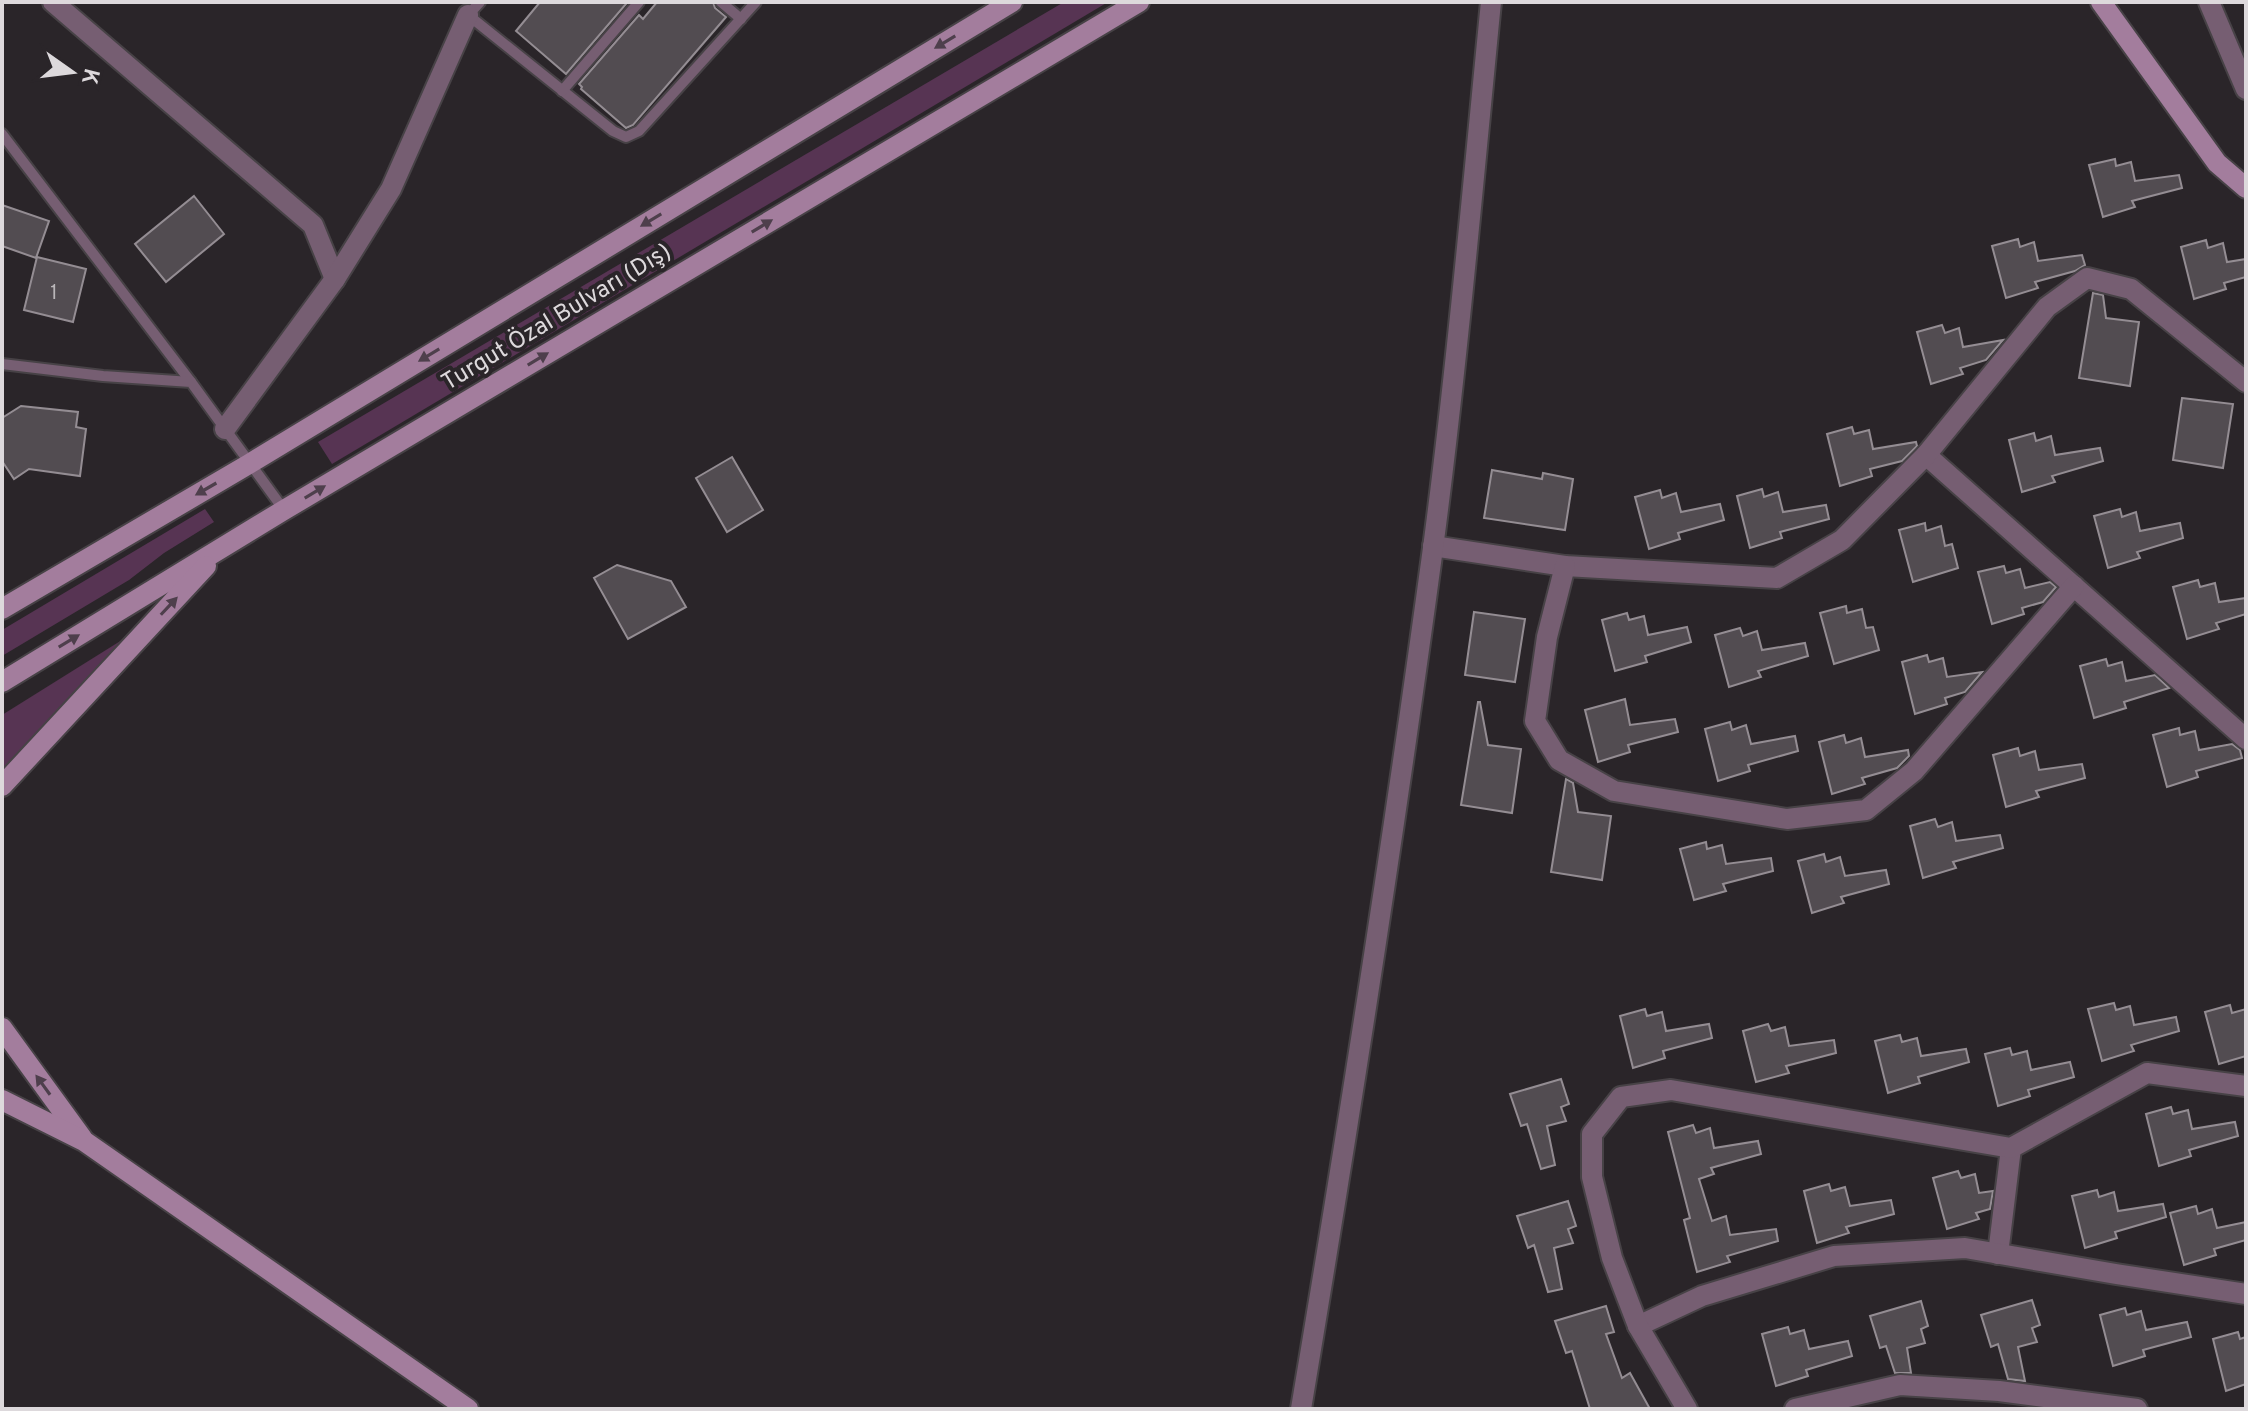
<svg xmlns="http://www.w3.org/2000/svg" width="2248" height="1411" font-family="Overpass,sans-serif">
  <rect width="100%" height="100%" fill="#2a2529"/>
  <g fill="#573453">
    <polygon points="1064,2 1108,2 332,464 318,442"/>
    <polygon points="205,509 214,522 164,553 129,580 2,656 2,630"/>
    <polygon points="122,640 2,777 2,715"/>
  </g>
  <g fill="#524c51" stroke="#948d93" stroke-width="2">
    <polygon points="540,2 624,2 626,4 566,74 516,31"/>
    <polygon points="657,2 713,2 715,8 726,17 633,125 626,128 581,89 582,87 579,84 639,15 643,19"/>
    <polygon points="2115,159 2116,166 2131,162 2135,181 2179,175 2182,188 2132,201 2135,207 2103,217 2089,165"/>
    <polygon points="194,196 224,234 166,282 135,244"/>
    <polygon points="2,205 49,221 36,258 2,246"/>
    <polygon points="2018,239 2020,247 2034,242 2038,261 2082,255 2085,265 2075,271 2035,282 2038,288 2006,298 1992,246"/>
    <polygon points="2206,240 2208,248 2223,243 2227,262 2246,259 2246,277 2224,283 2226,289 2194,299 2181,247"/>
    <polygon points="37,257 86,269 73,322 24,310"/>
    <polygon points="2093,293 2103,295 2106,318 2139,322 2130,386 2079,378"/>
    <polygon points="1942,325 1945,333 1959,328 1963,347 2003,340 1986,360 1960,368 1963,374 1931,384 1917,332"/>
    <polygon points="2182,398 2233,404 2223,468 2173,460"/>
    <polygon points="21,406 78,412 76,427 86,429 80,476 29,469 14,479 2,461 2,418"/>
    <polygon points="1852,427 1854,434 1869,430 1873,449 1916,442 1917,446 1902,461 1870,469 1872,476 1840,486 1827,434"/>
    <polygon points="2034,433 2036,441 2051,436 2055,455 2100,448 2103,461 2052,476 2055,482 2022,492 2009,440"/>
    <polygon points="732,457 763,510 727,532 696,478"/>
    <polygon points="1492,470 1542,479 1543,473 1573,479 1565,530 1484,518"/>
    <polygon points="1762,489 1764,497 1778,492 1783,512 1826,505 1829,519 1780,532 1782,538 1750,548 1737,496"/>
    <polygon points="1660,490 1662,498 1676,493 1681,512 1720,504 1724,520 1678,533 1680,539 1649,549 1635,497"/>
    <polygon points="2120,509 2122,517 2136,512 2140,531 2180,523 2183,538 2137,552 2140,558 2108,568 2094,516"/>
    <polygon points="1925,523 1926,531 1941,526 1945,546 1952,544 1958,568 1913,582 1899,530"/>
    <polygon points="617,565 671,581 686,607 628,639 594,578"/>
    <polygon points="2004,566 2006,573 2020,569 2025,588 2050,582 2056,587 2043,602 2022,608 2024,614 1992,624 1978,572"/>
    <polygon points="2198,580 2200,587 2215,583 2219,602 2246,598 2246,614 2216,623 2219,629 2187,639 2173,587"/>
    <polygon points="1846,606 1847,613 1862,609 1866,628 1873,627 1879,650 1834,664 1820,613"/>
    <polygon points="1474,612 1525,619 1515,682 1465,675"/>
    <polygon points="1627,613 1629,620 1644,616 1648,635 1687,627 1691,642 1645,656 1647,662 1615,671 1602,620"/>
    <polygon points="1740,628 1743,636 1757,631 1762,650 1805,643 1808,656 1758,671 1761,677 1729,687 1715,635"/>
    <polygon points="1927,655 1929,662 1943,658 1947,677 1982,672 1965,692 1945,698 1947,704 1915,714 1902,662"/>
    <polygon points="2106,659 2108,666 2122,662 2126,681 2155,675 2169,688 2124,702 2126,708 2094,718 2080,666"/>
    <polygon points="1625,699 1630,725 1675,719 1678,732 1628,745 1630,752 1598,762 1585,710"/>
    <polygon points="1478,702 1480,702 1488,745 1521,749 1512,813 1461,805"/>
    <polygon points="1730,722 1732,730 1746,725 1751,744 1795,736 1798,751 1748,765 1750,771 1718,781 1705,729"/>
    <polygon points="2179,728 2180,735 2195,731 2199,750 2232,744 2240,750 2242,758 2196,771 2198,777 2167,787 2153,735"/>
    <polygon points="1844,735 1846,743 1861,738 1865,757 1908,750 1909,756 1897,768 1862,778 1865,784 1832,794 1819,742"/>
    <polygon points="2018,748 2020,756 2035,751 2039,770 2082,764 2085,778 2036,791 2039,797 2006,807 1993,755"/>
    <polygon points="1566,779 1573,783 1578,812 1611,816 1602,880 1551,872"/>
    <polygon points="1935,819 1938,827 1952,822 1956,841 2000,835 2003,848 1953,862 1956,868 1923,878 1910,826"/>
    <polygon points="1706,842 1707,849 1722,845 1726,864 1771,858 1773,871 1723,884 1726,891 1694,900 1680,849"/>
    <polygon points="1824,854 1826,862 1840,857 1845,876 1886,870 1889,884 1841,897 1844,903 1812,913 1798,861"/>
    <polygon points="2114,1003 2116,1010 2130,1006 2134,1025 2176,1017 2179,1031 2131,1045 2134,1051 2102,1061 2088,1009"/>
    <polygon points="2230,1005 2232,1013 2246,1009 2246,1056 2219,1064 2205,1012"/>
    <polygon points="1645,1009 1647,1016 1662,1012 1666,1031 1709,1024 1712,1038 1663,1051 1665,1058 1633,1068 1620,1016"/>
    <polygon points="1768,1024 1771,1031 1785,1027 1789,1046 1834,1040 1836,1053 1786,1066 1789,1073 1756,1082 1743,1031"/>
    <polygon points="1900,1035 1902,1042 1917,1038 1921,1056 1966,1049 1969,1062 1918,1077 1920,1083 1888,1093 1875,1041"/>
    <polygon points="2010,1048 2012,1055 2027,1051 2031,1070 2070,1062 2074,1077 2028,1090 2030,1096 1998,1106 1985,1054"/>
    <polygon points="1561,1079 1569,1104 1561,1107 1566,1121 1547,1126 1555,1165 1541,1169 1527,1124 1521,1126 1510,1094"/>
    <polygon points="2171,1107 2173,1114 2188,1110 2192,1129 2235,1122 2238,1136 2189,1150 2191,1156 2159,1166 2146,1114"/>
    <polygon points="1693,1125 1696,1133 1710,1128 1714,1148 1758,1141 1761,1154 1711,1168 1714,1174 1699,1179 1712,1221 1726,1216 1730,1235 1776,1229 1778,1241 1727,1256 1730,1262 1697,1272 1684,1220 1690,1218 1668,1132"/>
    <polygon points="1958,1171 1961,1178 1975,1174 1979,1193 1993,1191 1990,1209 1976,1213 1979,1219 1947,1229 1933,1178"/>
    <polygon points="1829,1184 1831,1191 1845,1187 1850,1206 1891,1200 1894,1214 1846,1227 1849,1233 1817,1243 1804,1191"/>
    <polygon points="2097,1190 2099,1197 2114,1192 2118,1211 2163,1204 2166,1217 2115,1232 2117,1238 2085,1248 2072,1196"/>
    <polygon points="1568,1201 1576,1226 1568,1229 1573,1243 1554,1248 1562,1289 1548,1292 1534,1245 1528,1248 1517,1216"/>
    <polygon points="2196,1206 2198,1214 2212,1209 2217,1228 2246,1222 2246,1240 2214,1249 2216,1255 2184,1265 2170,1213"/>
    <polygon points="2032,1300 2040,1325 2032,1328 2037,1342 2018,1347 2025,1381 2008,1379 1998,1344 1991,1347 1981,1315"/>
    <polygon points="1921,1301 1928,1326 1921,1329 1925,1343 1907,1348 1911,1373 1895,1373 1886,1346 1880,1348 1870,1316"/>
    <polygon points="1606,1306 1614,1332 1606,1334 1622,1378 1630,1373 1650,1409 1590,1409 1572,1351 1566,1353 1555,1321"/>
    <polygon points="2125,1308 2127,1315 2141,1311 2146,1330 2187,1322 2191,1337 2143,1350 2145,1356 2113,1366 2100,1315"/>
    <polygon points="1788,1327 1790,1334 1804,1330 1809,1349 1848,1341 1852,1356 1806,1370 1808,1376 1776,1386 1762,1334"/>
    <polygon points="2238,1332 2240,1339 2246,1337 2246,1384 2226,1391 2213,1339"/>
  </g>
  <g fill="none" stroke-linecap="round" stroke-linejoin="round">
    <g stroke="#474246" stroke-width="14">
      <g id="lane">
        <polyline points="480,2 468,15 613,131 626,137 639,131 756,2"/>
        <polyline points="721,2 741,19"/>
        <polyline points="562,91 639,2"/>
        <polyline points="2,134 191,382"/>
        <polyline points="2,364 103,376 191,382 284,510"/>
      </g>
    </g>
    <g stroke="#474246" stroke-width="24">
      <g id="street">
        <polyline points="53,2 313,225 335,279"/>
        <polyline points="2209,2 2246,89"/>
        <polyline points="225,429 335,279 391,189 468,15"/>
        <polyline points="1926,455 2246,739"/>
        <polyline points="1433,546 1565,566 1777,578 1842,540 1926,455 2047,307 2087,278 2131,289 2246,382"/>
        <polyline points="1565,566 1547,637 1535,721 1559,760 1614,791 1787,819 1866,810 1914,771 2074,586"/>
        <polyline points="1998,1254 2011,1148"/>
        <polyline points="1638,1326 1702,1296 1834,1256 1965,1248 2116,1274 2246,1294"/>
        <path d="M1301,1409C1349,1123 1394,836 1433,548C1457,367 1473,184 1491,2"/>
        <polyline points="1687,1409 1638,1326 1612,1258 1592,1177 1592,1134 1621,1097 1671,1090 2011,1148 2147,1073 2246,1086"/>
        <polyline points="1795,1409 1900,1385 1999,1391 2137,1409"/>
      </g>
    </g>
    <g stroke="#474246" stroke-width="24">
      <g id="secondary">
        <polyline points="2101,2 2217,163 2246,188"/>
        <polyline points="2,609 249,464 1012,2"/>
        <polyline points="2,682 284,510 1139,2"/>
        <polyline points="2,786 206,566"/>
        <polyline points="2,1028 82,1138"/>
        <polyline points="2,1100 84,1141 468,1409"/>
      </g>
    </g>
    <use href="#lane" stroke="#765e72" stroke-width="10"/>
    <use href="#street" stroke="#765e72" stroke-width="20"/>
    <use href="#secondary" stroke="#a37d9d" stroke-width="20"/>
  </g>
  <defs><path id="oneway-solid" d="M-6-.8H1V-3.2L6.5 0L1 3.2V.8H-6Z" transform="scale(2)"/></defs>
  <g fill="#4e3f4c">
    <use href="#oneway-solid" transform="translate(945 42) rotate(149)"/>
    <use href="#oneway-solid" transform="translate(651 220) rotate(149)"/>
    <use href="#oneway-solid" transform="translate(762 226) rotate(-31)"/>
    <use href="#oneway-solid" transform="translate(429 355) rotate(149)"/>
    <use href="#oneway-solid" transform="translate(538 359) rotate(-31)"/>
    <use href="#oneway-solid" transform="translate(206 489) rotate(150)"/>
    <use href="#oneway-solid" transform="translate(315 492) rotate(-31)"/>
    <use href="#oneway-solid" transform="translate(169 606) rotate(-47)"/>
    <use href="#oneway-solid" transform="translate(69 641) rotate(-31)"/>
    <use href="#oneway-solid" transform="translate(43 1085) rotate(-126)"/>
  </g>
  <g text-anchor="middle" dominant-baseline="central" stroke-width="8" stroke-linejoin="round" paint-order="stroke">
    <g font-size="20" fill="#bab6b9">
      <text x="54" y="294">1</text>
    </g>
    <g font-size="24" fill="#ddd9dc" stroke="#2a2529">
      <text transform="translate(557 318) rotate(-31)">Turgut Özal Bulvarı (Dış)</text>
    </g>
  </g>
  <rect width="2248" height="1411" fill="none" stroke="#ddd9dc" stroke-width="8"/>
  <g transform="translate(72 72) rotate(104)" stroke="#2a2529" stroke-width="6" paint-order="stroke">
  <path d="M0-6L14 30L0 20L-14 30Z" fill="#ddd9dc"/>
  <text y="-12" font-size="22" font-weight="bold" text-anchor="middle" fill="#ddd9dc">K</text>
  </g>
</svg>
